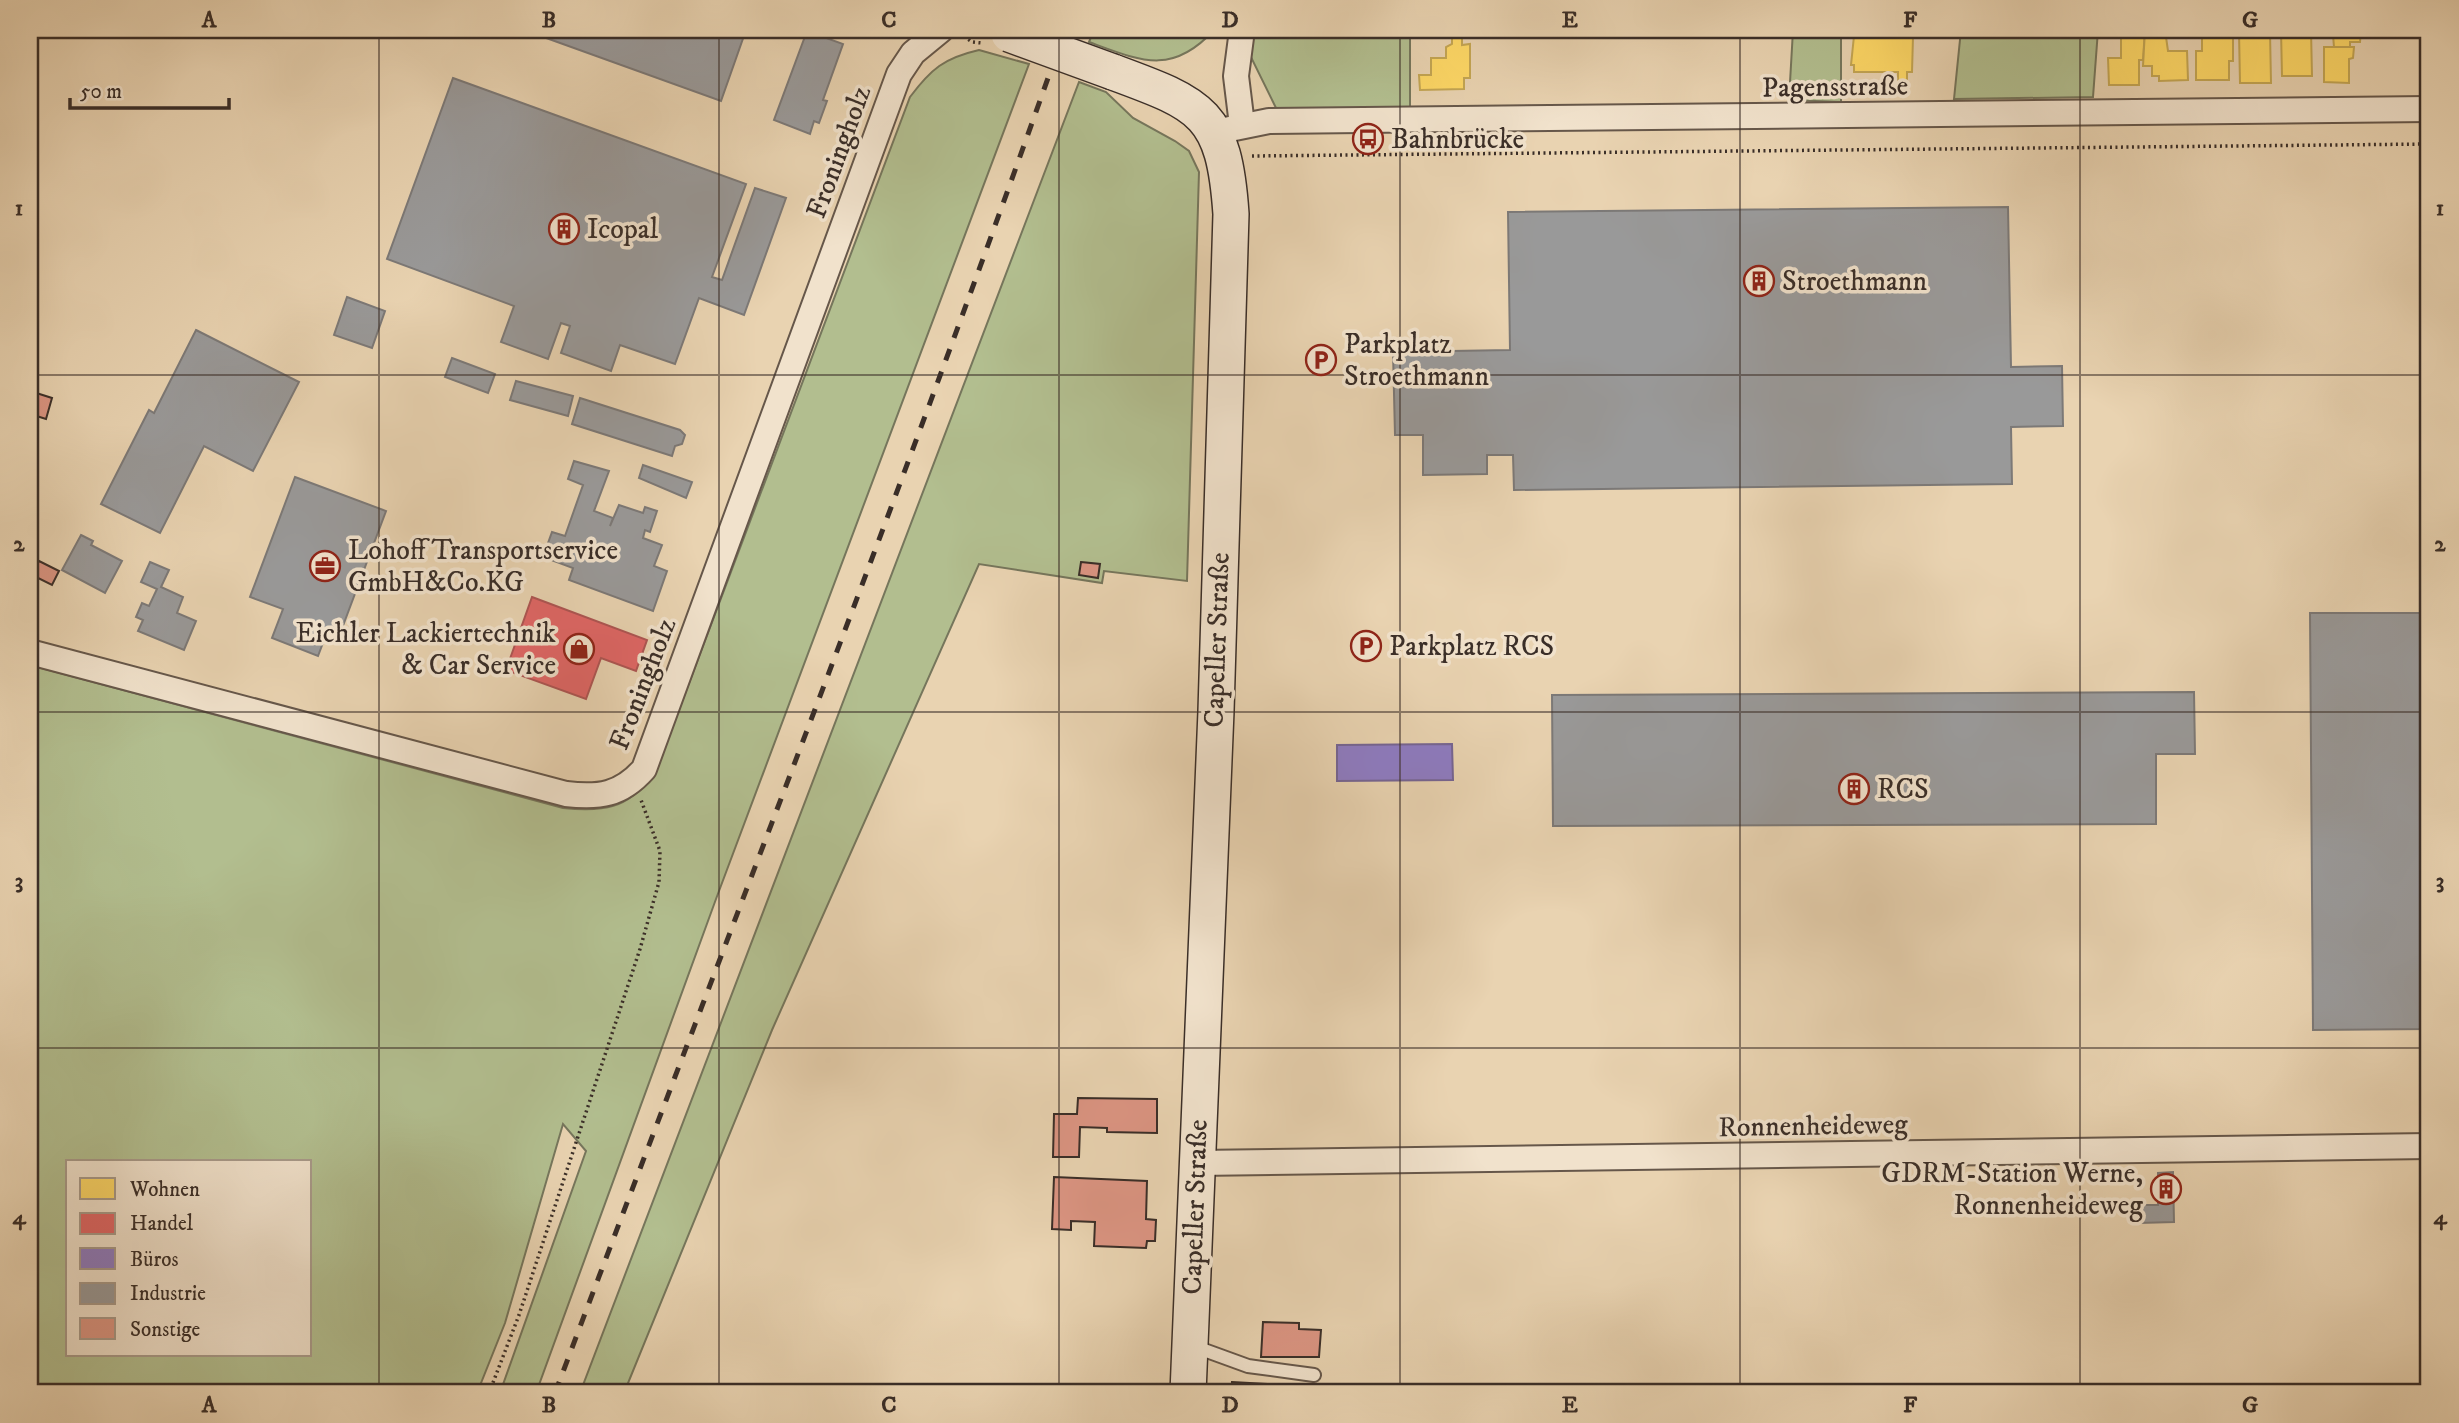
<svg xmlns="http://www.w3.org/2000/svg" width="2459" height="1423" font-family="'IM FELL DW Pica',serif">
  <rect width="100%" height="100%" fill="#e9d3b1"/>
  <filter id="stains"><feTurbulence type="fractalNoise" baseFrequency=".00286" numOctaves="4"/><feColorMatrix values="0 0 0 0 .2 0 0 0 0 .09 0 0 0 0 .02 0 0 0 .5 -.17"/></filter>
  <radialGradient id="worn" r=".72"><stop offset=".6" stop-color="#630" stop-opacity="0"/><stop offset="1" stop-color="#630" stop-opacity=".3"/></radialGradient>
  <g fill="#b2be8f" stroke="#76765c" stroke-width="2" fill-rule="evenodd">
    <path d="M1094,30H1214C1172,76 1141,61 1089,42Z"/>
    <polygon points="1251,30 1410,30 1410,107 1277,110 1245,45"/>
    <polygon points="1793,30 1841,30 1841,102 1789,100"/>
    <polygon points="1961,30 2098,30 2093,97 1954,99"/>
    <path d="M979,50L1029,64L716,899L536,1393H500L586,1151L563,1124L505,1323L477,1393H30V665L563,808C605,812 625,809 654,776L910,97C931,69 944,58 979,50ZM68,1162H310V1355H68Z"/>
    <polygon points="1079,82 1106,92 1133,118 1175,141 1189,151 1199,172 1187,581 1104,571 1102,583 979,564 772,1030 624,1393 580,1393"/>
  </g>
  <g fill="#ffd966" stroke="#c4a653" stroke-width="2">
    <polygon points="1452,30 1462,30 1462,45 1470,44 1470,78 1464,78 1464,89 1420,90 1419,75 1431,75 1431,58 1446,58 1446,47 1452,44"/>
    <polygon points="2121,30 2145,30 2143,60 2139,60 2139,85 2109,85 2108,58 2121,58"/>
    <polygon points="2145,30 2165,30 2168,51 2187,51 2188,80 2159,81 2159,76 2152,76 2152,66 2143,66"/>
    <polygon points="2213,30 2237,30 2237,37 2233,37 2233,61 2229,61 2229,80 2196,80 2196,51 2202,51 2202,36 2213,36"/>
    <polygon points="2281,30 2311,30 2312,76 2282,76"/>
    <polygon points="2326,30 2361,30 2360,42 2350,42 2350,47 2334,47 2333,35 2325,35"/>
    <polygon points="2239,32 2270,32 2271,83 2240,83"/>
    <polygon points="1854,36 1913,37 1912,72 1907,72 1907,82 1898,82 1898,72 1854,72 1854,65 1851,65"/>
    <polygon points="2324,47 2354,47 2353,58 2349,59 2349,83 2324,82"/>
  </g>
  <polygon fill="#e06666" stroke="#ae5553" stroke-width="2" points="532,597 647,640 636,671 601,658 586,699 506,670"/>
  <polygon fill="#8e7cc3" stroke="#756594" stroke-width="2" points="1452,744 1453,780 1337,781 1337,745"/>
  <g fill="#999" stroke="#7c7977" stroke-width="2" fill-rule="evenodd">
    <polygon points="524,30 746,30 721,101"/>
    <polygon points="807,31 843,44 823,100 827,101 819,123 814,121 810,134 774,120"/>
    <polygon points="453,78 746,184 712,277 722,280 755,188 786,198 744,315 699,298 675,364 620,345 611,371 561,353 570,326 561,323 548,359 501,342 514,306 387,259"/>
    <polygon points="2008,207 2011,367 2062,366 2063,426 2011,427 2012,484 1514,490 1513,455 1487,455 1487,474 1423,475 1423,435 1395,435 1393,352 1510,350 1508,212"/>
    <polygon points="347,297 385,311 372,348 334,335"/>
    <polygon points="196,330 299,382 253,471 204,446 160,533 101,504 149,410 154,413"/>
    <polygon points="452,358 495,374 488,393 445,377"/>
    <polygon points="516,381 573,396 568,416 510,400"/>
    <polygon points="580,398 680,430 685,435 682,444 675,446 672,456 572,424"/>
    <path d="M574,461L609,471L594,511L613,518L610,526L619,505L643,513L645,507L657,511L650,532L645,530L643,538L662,545L654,566L667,571L653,611L569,580L573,568L543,557L552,532L565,536L583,485L568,479ZM585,544L606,551L604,556L584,549Z"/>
    <polygon points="643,465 692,482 686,498 639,478"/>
    <polygon points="295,477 386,511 341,631 329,627 318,656 272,638 283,609 250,597"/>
    <polygon points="81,535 93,541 91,545 122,561 105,593 62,570"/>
    <polygon points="150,562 169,570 161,587 183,597 177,613 196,621 184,650 138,631 143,620 136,617 142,603 149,606 157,589 141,582"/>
    <polygon points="2310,613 2429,613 2429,1029 2313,1030"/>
    <polygon points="2194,692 2195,754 2156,754 2156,824 1553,826 1552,695"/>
    <polygon points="2173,1172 2174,1222 2139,1223 2138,1205 2158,1205 2158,1173"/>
  </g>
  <g fill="#dc9583" stroke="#3a2e28" stroke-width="2">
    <polygon points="30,391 52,398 46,419 30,414"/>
    <polygon points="39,561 59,571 52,585 32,575"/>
    <polygon points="1081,562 1100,564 1098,578 1079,575"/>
    <polygon points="1078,1098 1157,1099 1157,1133 1107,1132 1107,1128 1080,1127 1079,1157 1053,1157 1054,1114 1077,1114"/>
    <polygon points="1054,1177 1147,1181 1146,1219 1156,1220 1155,1241 1147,1241 1146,1248 1094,1246 1095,1222 1071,1221 1071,1230 1052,1229"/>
    <polygon points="1263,1322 1299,1323 1299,1329 1321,1330 1319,1357 1261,1357"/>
    <polygon points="1232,1382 1284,1385 1284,1393 1231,1393"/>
  </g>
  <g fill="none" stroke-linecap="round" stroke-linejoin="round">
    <g stroke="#66574a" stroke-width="16">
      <polyline id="lane" points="1193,1346 1248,1366 1314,1375"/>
    </g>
    <g stroke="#66574a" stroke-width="28">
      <g id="street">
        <polyline points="1242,125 1236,76 1242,30"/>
        <polyline points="1215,132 1269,121 2429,109"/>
        <path d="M30,652L566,794C599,798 621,795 644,769L899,74L913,53L941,30"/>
        <polyline points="1197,1163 2429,1146"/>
      </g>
    </g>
    <g stroke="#3a2e28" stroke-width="38">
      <path id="secondary" d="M1113,72C1203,105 1224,113 1231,214L1216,711L1188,1393"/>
    </g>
    <g stroke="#3a2e28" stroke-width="3.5" stroke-dasharray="2 3.5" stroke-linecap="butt">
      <polyline points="964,36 972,42 982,43"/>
      <polyline points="1252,156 2429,144"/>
      <polyline points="489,1393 519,1315 640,949 659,882 660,851 641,800"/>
    </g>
    <use href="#lane" stroke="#f1e2cc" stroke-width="12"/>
    <use href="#street" stroke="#f1e2cc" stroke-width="24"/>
    <use href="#secondary" stroke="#f1e2cc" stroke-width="35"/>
    <path stroke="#3a2e28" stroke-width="5" stroke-dasharray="12 12" stroke-linecap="butt" d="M555,1393C726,939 904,487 1065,30"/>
    <g stroke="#3a2e28" stroke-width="38" stroke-linecap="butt">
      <polyline id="secondary-bridge" points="1009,34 1113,72"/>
    </g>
    <use href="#secondary-bridge" stroke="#f1e2cc" stroke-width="35"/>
  </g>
  <path fill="none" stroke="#3a2e28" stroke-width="2" stroke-opacity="0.55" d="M379,30V1393M719,30V1393M1059,30V1393M1400,30V1393M1740,30V1393M2080,30V1393M30,375H2429M30,712H2429M30,1048H2429"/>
  <defs>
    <g id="bus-ring" transform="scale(1.575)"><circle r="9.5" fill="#f1e2cc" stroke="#8f2418" stroke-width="1.5"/><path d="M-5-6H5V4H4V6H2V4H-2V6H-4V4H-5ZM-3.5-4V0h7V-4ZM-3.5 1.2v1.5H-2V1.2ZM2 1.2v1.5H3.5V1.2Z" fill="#8f2418"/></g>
    <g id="building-ring" transform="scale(1.575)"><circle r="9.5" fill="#f1e2cc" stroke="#8f2418" stroke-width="1.5"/><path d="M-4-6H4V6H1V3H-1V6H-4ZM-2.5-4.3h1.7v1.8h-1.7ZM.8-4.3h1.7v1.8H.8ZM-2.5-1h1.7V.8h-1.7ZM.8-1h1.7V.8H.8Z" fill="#8f2418"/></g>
    <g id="parking-ring" transform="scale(1.575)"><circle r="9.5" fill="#f1e2cc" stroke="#8f2418" stroke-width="1.5"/><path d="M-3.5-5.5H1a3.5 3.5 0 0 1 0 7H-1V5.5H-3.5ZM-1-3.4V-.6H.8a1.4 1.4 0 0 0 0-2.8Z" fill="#8f2418"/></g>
    <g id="office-ring" transform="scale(1.575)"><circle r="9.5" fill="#f1e2cc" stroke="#8f2418" stroke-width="1.5"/><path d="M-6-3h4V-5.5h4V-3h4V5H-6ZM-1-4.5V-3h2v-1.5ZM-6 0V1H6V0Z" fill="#8f2418"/></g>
    <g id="shop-ring" transform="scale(1.575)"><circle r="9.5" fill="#f1e2cc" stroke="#8f2418" stroke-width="1.5"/><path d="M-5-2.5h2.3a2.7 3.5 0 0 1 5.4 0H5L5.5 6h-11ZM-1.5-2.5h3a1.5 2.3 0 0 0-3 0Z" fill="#8f2418"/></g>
  </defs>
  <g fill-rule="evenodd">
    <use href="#bus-ring" x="1368" y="139"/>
    <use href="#building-ring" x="564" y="229"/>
    <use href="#building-ring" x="1759" y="281"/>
    <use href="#parking-ring" x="1321" y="360"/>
    <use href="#office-ring" x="325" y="566"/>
    <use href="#parking-ring" x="1366" y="646"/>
    <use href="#shop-ring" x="579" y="649"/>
    <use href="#building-ring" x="1854" y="789"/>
    <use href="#building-ring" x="2166" y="1189"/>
  </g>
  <g text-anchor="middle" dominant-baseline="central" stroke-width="7" stroke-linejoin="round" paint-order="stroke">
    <g font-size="28" fill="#3a2e28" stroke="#f1e2cc">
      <text transform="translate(1835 87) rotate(-1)">Pagensstraße</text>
      <text transform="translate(839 152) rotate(-70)">Froningholz</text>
      <text transform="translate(1217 640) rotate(-88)">Capeller Straße</text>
      <text transform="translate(643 684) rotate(-69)">Froningholz</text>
      <text transform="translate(1813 1126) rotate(-1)">Ronnenheideweg</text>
      <text transform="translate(1195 1207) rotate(-88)">Capeller Straße</text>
    </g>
    <g font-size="28" fill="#3a2e28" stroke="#f1e2cc" text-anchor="start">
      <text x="1391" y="139">Bahnbrücke</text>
      <text x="587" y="229">Icopal</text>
      <text x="1782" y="281">Stroethmann</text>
      <text x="1344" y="344">Parkplatz<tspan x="1344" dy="32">Stroethmann</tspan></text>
      <text x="348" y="550">Lohoff Transportservice<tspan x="348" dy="32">GmbH&amp;Co.KG</tspan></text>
      <text x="556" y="633" text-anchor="end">Eichler Lackiertechnik<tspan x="556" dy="32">&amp; Car Service</tspan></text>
      <text x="1389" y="646">Parkplatz RCS</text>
      <text x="1877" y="789">RCS</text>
      <text x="2143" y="1173" text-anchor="end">GDRM-Station Werne,<tspan x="2143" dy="32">Ronnenheideweg</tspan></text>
    </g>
  </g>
  <rect width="2459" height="1423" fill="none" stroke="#e9d3b1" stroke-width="77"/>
  <rect x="66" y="1160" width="245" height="196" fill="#f1e2cc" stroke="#a89a8a" stroke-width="2"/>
  <rect x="80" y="1178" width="35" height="21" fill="#ffd966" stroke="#a89a8a" stroke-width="2"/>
  <text x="130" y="1196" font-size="21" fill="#3a2e28">Wohnen</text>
  <rect x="80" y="1213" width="35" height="21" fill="#e06666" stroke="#a89a8a" stroke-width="2"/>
  <text x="130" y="1230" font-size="21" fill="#3a2e28">Handel</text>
  <rect x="80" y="1248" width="35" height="21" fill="#8e7cc3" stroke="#a89a8a" stroke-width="2"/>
  <text x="130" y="1266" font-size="21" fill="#3a2e28">Büros</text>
  <rect x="80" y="1283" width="35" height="21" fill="#999999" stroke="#a89a8a" stroke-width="2"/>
  <text x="130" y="1300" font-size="21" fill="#3a2e28">Industrie</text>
  <rect x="80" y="1318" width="35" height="21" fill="#dc9583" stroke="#a89a8a" stroke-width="2"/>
  <text x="130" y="1336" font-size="21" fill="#3a2e28">Sonstige</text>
  <path d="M70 98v10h159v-10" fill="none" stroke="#3a2e28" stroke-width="3.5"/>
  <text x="80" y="98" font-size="21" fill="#3a2e28" stroke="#f1e2cc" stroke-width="5" paint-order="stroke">50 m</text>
  <rect x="38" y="38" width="2382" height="1346" fill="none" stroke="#3a2e28" stroke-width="2.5"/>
  <g font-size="23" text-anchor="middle" font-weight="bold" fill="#3a2e28">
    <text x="209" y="27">A</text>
    <text x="549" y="27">B</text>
    <text x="889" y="27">C</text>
    <text x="1230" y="27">D</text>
    <text x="1570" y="27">E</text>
    <text x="1910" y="27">F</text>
    <text x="2250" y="27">G</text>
    <text x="19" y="215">1</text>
    <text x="2440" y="215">1</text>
    <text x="19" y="551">2</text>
    <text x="2440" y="551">2</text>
    <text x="19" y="888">3</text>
    <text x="2440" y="888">3</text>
    <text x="19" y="1224">4</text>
    <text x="2440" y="1224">4</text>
    <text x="209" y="1412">A</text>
    <text x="549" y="1412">B</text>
    <text x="889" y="1412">C</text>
    <text x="1230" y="1412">D</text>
    <text x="1570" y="1412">E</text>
    <text x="1910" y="1412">F</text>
    <text x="2250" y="1412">G</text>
  </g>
  <rect width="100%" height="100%" filter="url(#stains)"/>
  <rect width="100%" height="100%" fill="url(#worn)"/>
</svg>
